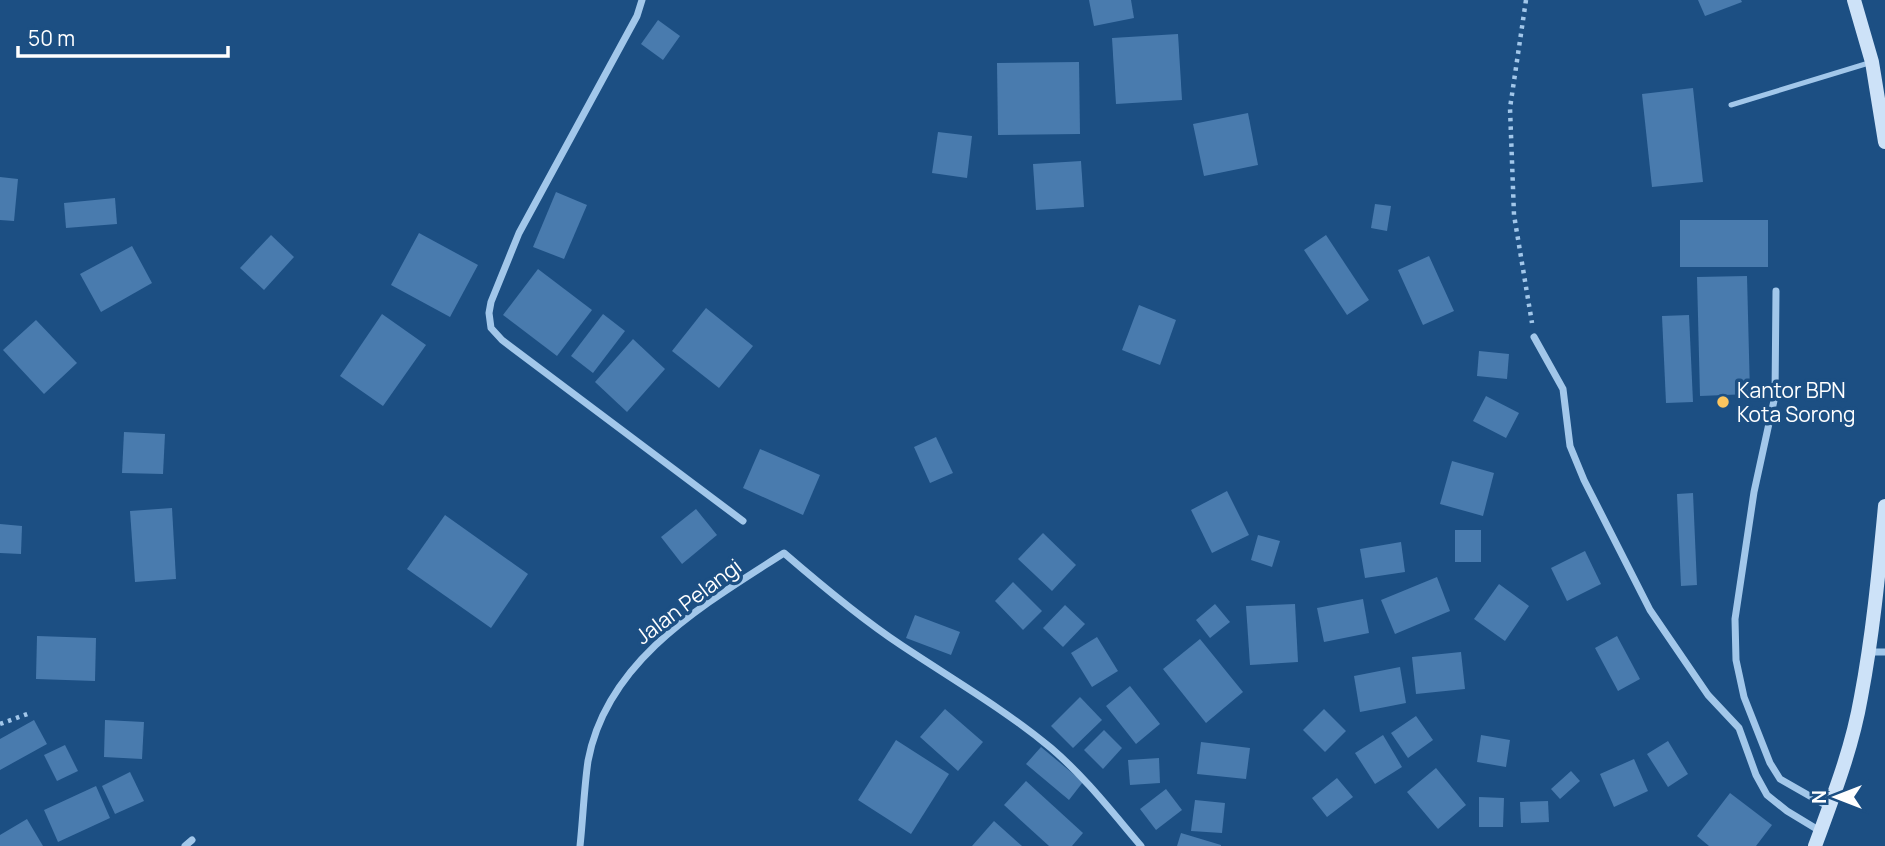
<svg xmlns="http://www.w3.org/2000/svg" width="1885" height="846" font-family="Manrope,sans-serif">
  <rect width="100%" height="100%" fill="#1c4f83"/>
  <g fill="#497bae">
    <polygon points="1089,0 1131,0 1134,18 1094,26"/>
    <polygon points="1698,0 1741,0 1742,2 1705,16"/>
    <polygon points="658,20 680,36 663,60 641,44"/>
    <polygon points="1178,34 1182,100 1116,104 1112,38"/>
    <polygon points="1079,62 1080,134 998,135 997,63"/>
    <polygon points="1693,88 1703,182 1652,187 1642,94"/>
    <polygon points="1248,113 1258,165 1204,176 1193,124"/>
    <polygon points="938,132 972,136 967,178 932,173"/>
    <polygon points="1081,161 1084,207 1036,210 1033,164"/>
    <polygon points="0,177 18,179 14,221 0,220"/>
    <polygon points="556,192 587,205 564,259 533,247"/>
    <polygon points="115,198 117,224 66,228 64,203"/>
    <polygon points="1375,204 1391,206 1387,231 1371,228"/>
    <rect x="1680" y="220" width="88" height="47"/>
    <polygon points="419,233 478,265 450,317 391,285"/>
    <polygon points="271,235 294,257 264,290 240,268"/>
    <polygon points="1326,235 1369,300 1347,315 1304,250"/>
    <polygon points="132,246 152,283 101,312 80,274"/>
    <polygon points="1429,256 1454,311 1423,325 1398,270"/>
    <polygon points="538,269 592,310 557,356 503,315"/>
    <polygon points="1747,276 1750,394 1700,396 1697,277"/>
    <polygon points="1139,305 1176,320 1160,365 1122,350"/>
    <polygon points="706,308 753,346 719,388 672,351"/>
    <polygon points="382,314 426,345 383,406 340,376"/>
    <polygon points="603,314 625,331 593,373 571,356"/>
    <polygon points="1689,315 1693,402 1666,403 1662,316"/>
    <polygon points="36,320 77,363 44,394 3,350"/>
    <polygon points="633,339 665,369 627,412 595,382"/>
    <polygon points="1479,351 1509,354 1507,379 1477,376"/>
    <polygon points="1486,396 1519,413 1506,438 1473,421"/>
    <polygon points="124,432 165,434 163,474 122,473"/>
    <polygon points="936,437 953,473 930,483 914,447"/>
    <polygon points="760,449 820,475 803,515 743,488"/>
    <polygon points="1452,461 1494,473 1483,516 1440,504"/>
    <polygon points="1227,491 1249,535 1212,553 1191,510"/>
    <polygon points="1693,493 1697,585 1681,586 1677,494"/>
    <polygon points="172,508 176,579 135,582 130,511"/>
    <polygon points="696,509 717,535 682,564 661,537"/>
    <polygon points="445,515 528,574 491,628 407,569"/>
    <polygon points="0,524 22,526 21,554 0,553"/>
    <rect x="1455" y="530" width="26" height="32"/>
    <polygon points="1043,533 1076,565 1052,591 1018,559"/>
    <polygon points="1258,535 1280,541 1272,567 1251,560"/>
    <polygon points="1401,542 1405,572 1365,578 1360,549"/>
    <polygon points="1585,551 1601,584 1567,601 1551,568"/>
    <polygon points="1437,577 1450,611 1395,634 1381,600"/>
    <polygon points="1013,582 1042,611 1023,630 995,601"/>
    <polygon points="1499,584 1529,606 1505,641 1474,619"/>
    <polygon points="1363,599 1369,633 1324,642 1317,608"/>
    <polygon points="1215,604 1230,622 1210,638 1196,620"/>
    <polygon points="1295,604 1298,662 1250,665 1246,606"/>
    <polygon points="1065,605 1085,624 1063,647 1043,628"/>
    <polygon points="915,615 960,632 951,655 906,638"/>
    <polygon points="37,636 96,638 95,681 36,679"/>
    <polygon points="1617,636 1640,679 1618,691 1595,648"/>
    <polygon points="1097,637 1118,671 1092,687 1071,653"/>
    <polygon points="1200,639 1243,692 1206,723 1163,669"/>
    <polygon points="1461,652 1465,689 1416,694 1412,657"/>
    <polygon points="1400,667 1406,703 1360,712 1354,676"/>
    <polygon points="1130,686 1160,724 1136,744 1106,706"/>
    <polygon points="1080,697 1102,720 1073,748 1051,726"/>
    <polygon points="945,709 983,742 958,771 920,737"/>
    <polygon points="1324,709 1346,731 1325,752 1303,730"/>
    <polygon points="1416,716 1433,740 1408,758 1391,733"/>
    <polygon points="34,720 47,744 0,770 0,739"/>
    <polygon points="105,720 144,722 142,759 104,757"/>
    <polygon points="1104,730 1122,748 1103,769 1084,750"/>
    <polygon points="1383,735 1402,767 1375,784 1355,753"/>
    <polygon points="1481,735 1510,740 1506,767 1477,762"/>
    <polygon points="896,740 949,774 911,834 858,800"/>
    <polygon points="1668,741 1688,774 1668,787 1647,754"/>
    <polygon points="1201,742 1250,748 1246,779 1197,774"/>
    <polygon points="65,745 78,771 57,781 44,755"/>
    <polygon points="1041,747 1083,782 1069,800 1026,764"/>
    <polygon points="1159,758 1160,783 1130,785 1128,760"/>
    <polygon points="1634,759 1648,791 1614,807 1600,774"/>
    <polygon points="1436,768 1466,805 1438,829 1407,792"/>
    <polygon points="1571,771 1580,781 1560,799 1551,789"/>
    <polygon points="130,772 144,801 115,814 102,786"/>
    <polygon points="1337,778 1353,797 1327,817 1312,798"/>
    <polygon points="1026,781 1083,833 1072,846 1049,846 1004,805"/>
    <polygon points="96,786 110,818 58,842 44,810"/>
    <polygon points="1166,789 1182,810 1156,830 1140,809"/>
    <polygon points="1730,793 1772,825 1756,846 1709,846 1697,836"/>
    <polygon points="1479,797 1504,798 1503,827 1479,827"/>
    <polygon points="1195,800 1225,803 1222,833 1191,831"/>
    <polygon points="1548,801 1549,822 1521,823 1520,802"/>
    <polygon points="27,819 43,846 0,846 0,835"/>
    <polygon points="994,821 1022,846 972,846"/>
    <polygon points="1181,833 1221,845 1221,846 1177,846"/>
  </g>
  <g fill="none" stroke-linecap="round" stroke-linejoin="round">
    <g stroke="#a2c7ea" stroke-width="4.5" stroke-dasharray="3.5 5" stroke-linecap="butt">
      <polyline points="1526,0 1510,108 1514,215 1532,323"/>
      <polyline points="0,724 30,713"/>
    </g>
    <polyline stroke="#a2c7ea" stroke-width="5" points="1731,105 1872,62"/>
    <g stroke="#a2c7ea" stroke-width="7">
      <polyline points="642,0 637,16 519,233 491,302 489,313 491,328 502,340 743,521"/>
      <polyline points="1776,291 1775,396 1754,492 1735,619 1736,660 1744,697 1770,763 1780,779 1829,807"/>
      <polyline points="1534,337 1563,389 1570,446 1584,480 1650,610 1708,695 1739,728 1756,775 1767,795 1787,811 1820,831"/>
      <polyline points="1869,652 1885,652"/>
      <polyline points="185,846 192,840"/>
      <path d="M580,846C583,818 584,789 588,761C607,659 705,604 784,553C821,585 860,618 901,645C952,679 1004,709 1051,748C1085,777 1112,812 1141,846"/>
    </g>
    <g stroke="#cde2f8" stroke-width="14">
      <polyline points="1854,0 1872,62 1885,142"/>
      <path d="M1815,846C1833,797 1852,749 1861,697C1873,634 1879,569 1885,506"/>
    </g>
  </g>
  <circle fill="#fbc55f" stroke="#1c4f83" stroke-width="2.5" cx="1723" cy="402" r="7"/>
  <g text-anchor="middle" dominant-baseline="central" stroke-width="7" stroke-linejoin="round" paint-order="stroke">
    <g font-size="21" fill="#fff" stroke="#1c4f83" text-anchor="start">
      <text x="1737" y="390">Kantor BPN<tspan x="1737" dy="24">Kota Sorong</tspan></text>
    </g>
    <g font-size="21" fill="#fff" stroke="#1c4f83">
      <text transform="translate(688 601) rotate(-37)">Jalan Pelangi</text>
    </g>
  </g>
  <g transform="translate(1836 797) rotate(270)" stroke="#1c4f83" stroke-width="5" paint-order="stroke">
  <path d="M0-5L12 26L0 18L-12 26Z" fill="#ffffff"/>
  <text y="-10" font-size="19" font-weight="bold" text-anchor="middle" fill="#ffffff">N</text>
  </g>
  <path d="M18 46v10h210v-10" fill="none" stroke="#ffffff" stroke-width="3.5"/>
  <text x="28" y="46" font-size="21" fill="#ffffff" stroke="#1c4f83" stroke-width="5" paint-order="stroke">50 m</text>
</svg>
